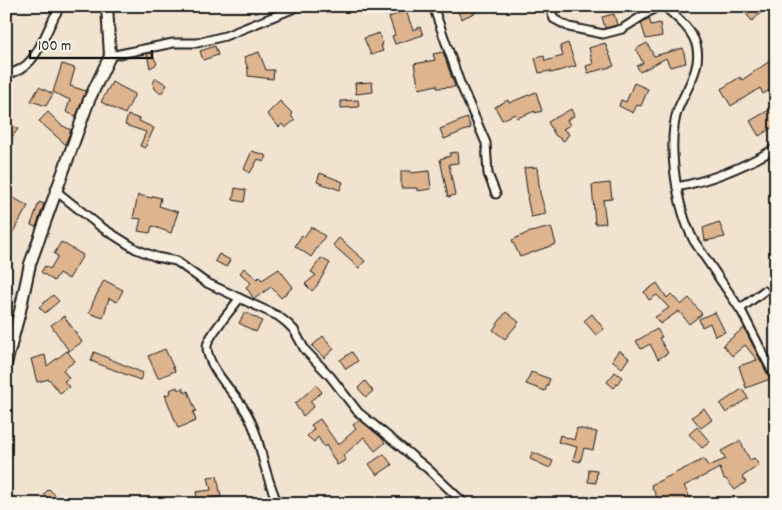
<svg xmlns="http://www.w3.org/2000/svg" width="782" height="510" font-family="Dekko,sans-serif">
  <rect width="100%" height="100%" fill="#f2e3d0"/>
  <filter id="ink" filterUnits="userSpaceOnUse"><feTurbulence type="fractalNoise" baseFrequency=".02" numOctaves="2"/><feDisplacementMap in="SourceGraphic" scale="10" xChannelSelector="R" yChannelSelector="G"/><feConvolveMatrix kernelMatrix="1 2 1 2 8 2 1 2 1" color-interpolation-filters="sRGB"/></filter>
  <g filter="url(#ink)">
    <g fill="#ddb48e" stroke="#1c1c1c">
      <polygon points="456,6 490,6 461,19"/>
      <polygon points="740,6 769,6 752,21"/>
      <polygon points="406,11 413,30 420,27 423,35 395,44 392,36 395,35 389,17"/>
      <polygon points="614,14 617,25 605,28 602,17"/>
      <polygon points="649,18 651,25 660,23 662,36 646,39 641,23"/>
      <polygon points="379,33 383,45 381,45 383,51 371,55 364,38"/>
      <polygon points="568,43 576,66 551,73 550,71 539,73 535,58 544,56 545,61 563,56 560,46"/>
      <polygon points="605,43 614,66 588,73 586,66 593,64 589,48"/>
      <polygon points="647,43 654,56 683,48 686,63 670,67 666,58 640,72 637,66 643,63 636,49"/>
      <polygon points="215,46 218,55 203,60 200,51"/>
      <polygon points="259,52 266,70 274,70 273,79 248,76 248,69 244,57"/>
      <polygon points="443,52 455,87 437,88 437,85 419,89 414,64 435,60 433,54"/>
      <polygon points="152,53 157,64 150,68 147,54"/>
      <polygon points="770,61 776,70 776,86 763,94 760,88 731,106 721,89 740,77 742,80"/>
      <polygon points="62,64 75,68 70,86 86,91 76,116 66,112 70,100 53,92"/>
      <polygon points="156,78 167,85 161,94 155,89 153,83"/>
      <polygon points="112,82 135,94 125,114 101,102"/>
      <polygon points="372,82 373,92 356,94 355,83"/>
      <polygon points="634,83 648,89 641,106 637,105 633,113 619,106 621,100 626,102"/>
      <polygon points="39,87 53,94 46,106 31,101"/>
      <polygon points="536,92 542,111 535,113 535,111 517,118 515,114 502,120 495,107 508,100 509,103"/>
      <polygon points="358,100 359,107 341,108 341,101"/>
      <polygon points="280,101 293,114 291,116 295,120 285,128 282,124 279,127 267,114"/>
      <polygon points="776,106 776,125 759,136 750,121"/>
      <polygon points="571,109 574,116 567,120 570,125 563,129 569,134 564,141 555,135 548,122"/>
      <polygon points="48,112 61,125 71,130 65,144 39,121"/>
      <polygon points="128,115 140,119 139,121 154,128 145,148 140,146 146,132 125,125"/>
      <polygon points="467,118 471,128 444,139 440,129"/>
      <polygon points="6,120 18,129 6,145"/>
      <polygon points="252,151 267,156 264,162 258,159 250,173 244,169"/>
      <polygon points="457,152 458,163 449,164 455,195 448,197 440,159 450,156 450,153"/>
      <polygon points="537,167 540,193 546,214 531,217 527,197 528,196 524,168"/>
      <polygon points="401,171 411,171 411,173 429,171 431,189 417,191 417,188 401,188"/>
      <polygon points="320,173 343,182 340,190 317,182"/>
      <polygon points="610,183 612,199 603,200 606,223 595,224 592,185"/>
      <polygon points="235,188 246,190 244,202 233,200"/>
      <polygon points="138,195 152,198 153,196 161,198 159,206 178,212 171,233 152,226 150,233 138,231 141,219 133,218"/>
      <polygon points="10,196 28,206 6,244 6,211 9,206 6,202"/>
      <polygon points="39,202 44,204 36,227 31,225"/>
      <polygon points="719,222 725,237 705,241 703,228"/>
      <polygon points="311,227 325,236 311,257 295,246 302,235 304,237"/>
      <polygon points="551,227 556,244 520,257 512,240 527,233"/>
      <polygon points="339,238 365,261 359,268 333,245"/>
      <polygon points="61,242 83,255 69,279 59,273 54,281 41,272 45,266 50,269 58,256 54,254"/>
      <polygon points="219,254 230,260 226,267 215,261"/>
      <polygon points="321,258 330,263 316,287 312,291 305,284 316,275 311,272"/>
      <polygon points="244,268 257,279 259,277 262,280 279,269 293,287 281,298 271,287 254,299 246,287 251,283 240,273"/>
      <polygon points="104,280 123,290 117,302 109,298 103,318 89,313 94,300"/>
      <polygon points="657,283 667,298 671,294 681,305 689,298 702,314 689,324 679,311 660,324 655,317 669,308 657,295 649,300 644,292"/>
      <polygon points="53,295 59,301 45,313 39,307"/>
      <polygon points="245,312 262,321 256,332 239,323"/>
      <polygon points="506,312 519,322 505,339 493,330"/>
      <polygon points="715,312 725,332 715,336 710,323 702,327 699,319"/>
      <polygon points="592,314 604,329 596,335 584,321"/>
      <polygon points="64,316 82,342 69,351 51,325"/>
      <polygon points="744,328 770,379 746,388 739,366 757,360 745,345 732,356 723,345"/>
      <polygon points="657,329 662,337 659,338 668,353 658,359 650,344 641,349 636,341"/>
      <polygon points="323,336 334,349 324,358 312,346"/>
      <polygon points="165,349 175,371 158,378 148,356"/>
      <polygon points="619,350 629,358 622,368 612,360"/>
      <polygon points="67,351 75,361 63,370 69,378 64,381 69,387 60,393 49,379 37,382 31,359 45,355 47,366"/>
      <polygon points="94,352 143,373 140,380 91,361"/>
      <polygon points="352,352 358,361 346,369 340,360"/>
      <polygon points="531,372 550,379 545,391 526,384"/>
      <polygon points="615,372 622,377 614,388 607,382"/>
      <polygon points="365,381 373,391 366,397 358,388"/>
      <polygon points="316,385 322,392 310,401 314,406 303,416 295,404"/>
      <polygon points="177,387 178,390 183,388 185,393 188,391 196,411 193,412 196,421 178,428 165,395 171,393 170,390"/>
      <polygon points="742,389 748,398 726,413 720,404"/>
      <polygon points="704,408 712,420 701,428 692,417"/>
      <polygon points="320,419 338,445 356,429 353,425 360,420 381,437 385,443 375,451 364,437 343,456 346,460 337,465 326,445 324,447 318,437 314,442 307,436 314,429 311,425"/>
      <polygon points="697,427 710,442 702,448 689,434"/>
      <polygon points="577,428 597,432 593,450 584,448 580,462 573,460 577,447 558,442 560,435 574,440"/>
      <polygon points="740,441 750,460 754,458 759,465 742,477 746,482 735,490 726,479 724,479 720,468 684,486 693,504 660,504 651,485 704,459 708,466 726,459 721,451"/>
      <polygon points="532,452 553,461 550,468 530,459"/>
      <polygon points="384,454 392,465 377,475 369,464"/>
      <polygon points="589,469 597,470 596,483 588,482"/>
      <polygon points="217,476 221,497 208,499 209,504 198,504 196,492 211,490 208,477"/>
      <polygon points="49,489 60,500 55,504 53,504 44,494"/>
    </g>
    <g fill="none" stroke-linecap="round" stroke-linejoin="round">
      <g stroke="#1c1c1c" stroke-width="11">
        <g id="street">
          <polyline points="433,6 460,83 486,143 488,174 496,194"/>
          <polyline points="549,6 554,19 569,27 603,34 622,29 658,6"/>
          <path d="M664,6C676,17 691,28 696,44C703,67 686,89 678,109C666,144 677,209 694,241L742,312L776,379"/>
          <polyline points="110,56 173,43 197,43 225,36 300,6"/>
          <path d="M6,74C40,70 44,28 61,6"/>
          <path d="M677,187C712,180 746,166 776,148"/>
          <polyline points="56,191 101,227 136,249 156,257 176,261 205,282 278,316 287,323 294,330 305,350 330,376 358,412 428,469 465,504"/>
          <path d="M239,299C232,309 208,336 207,346C206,365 233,392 243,407C255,425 259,444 264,464C268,478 272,491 278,504"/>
          <polyline points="740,309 764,291"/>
          <polyline points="774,504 776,500"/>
        </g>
      </g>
      <g stroke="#1c1c1c" stroke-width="14">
        <polyline id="secondary" points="6,364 20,311 30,264 89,100 110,56 107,6"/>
      </g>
      <use href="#street" stroke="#fbf7ec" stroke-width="7"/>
      <use href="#secondary" stroke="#fbf7ec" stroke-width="10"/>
    </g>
  </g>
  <rect width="782" height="510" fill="none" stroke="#fbf7ec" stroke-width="25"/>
  <rect x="12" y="12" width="757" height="485" fill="none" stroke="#1c1c1c" stroke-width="2" filter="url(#ink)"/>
  <path d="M30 50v8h122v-8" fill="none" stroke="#1c1c1c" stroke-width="2.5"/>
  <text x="38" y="50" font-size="15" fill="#1c1c1c" stroke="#fbf7ec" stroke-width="4" paint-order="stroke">100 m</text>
</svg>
